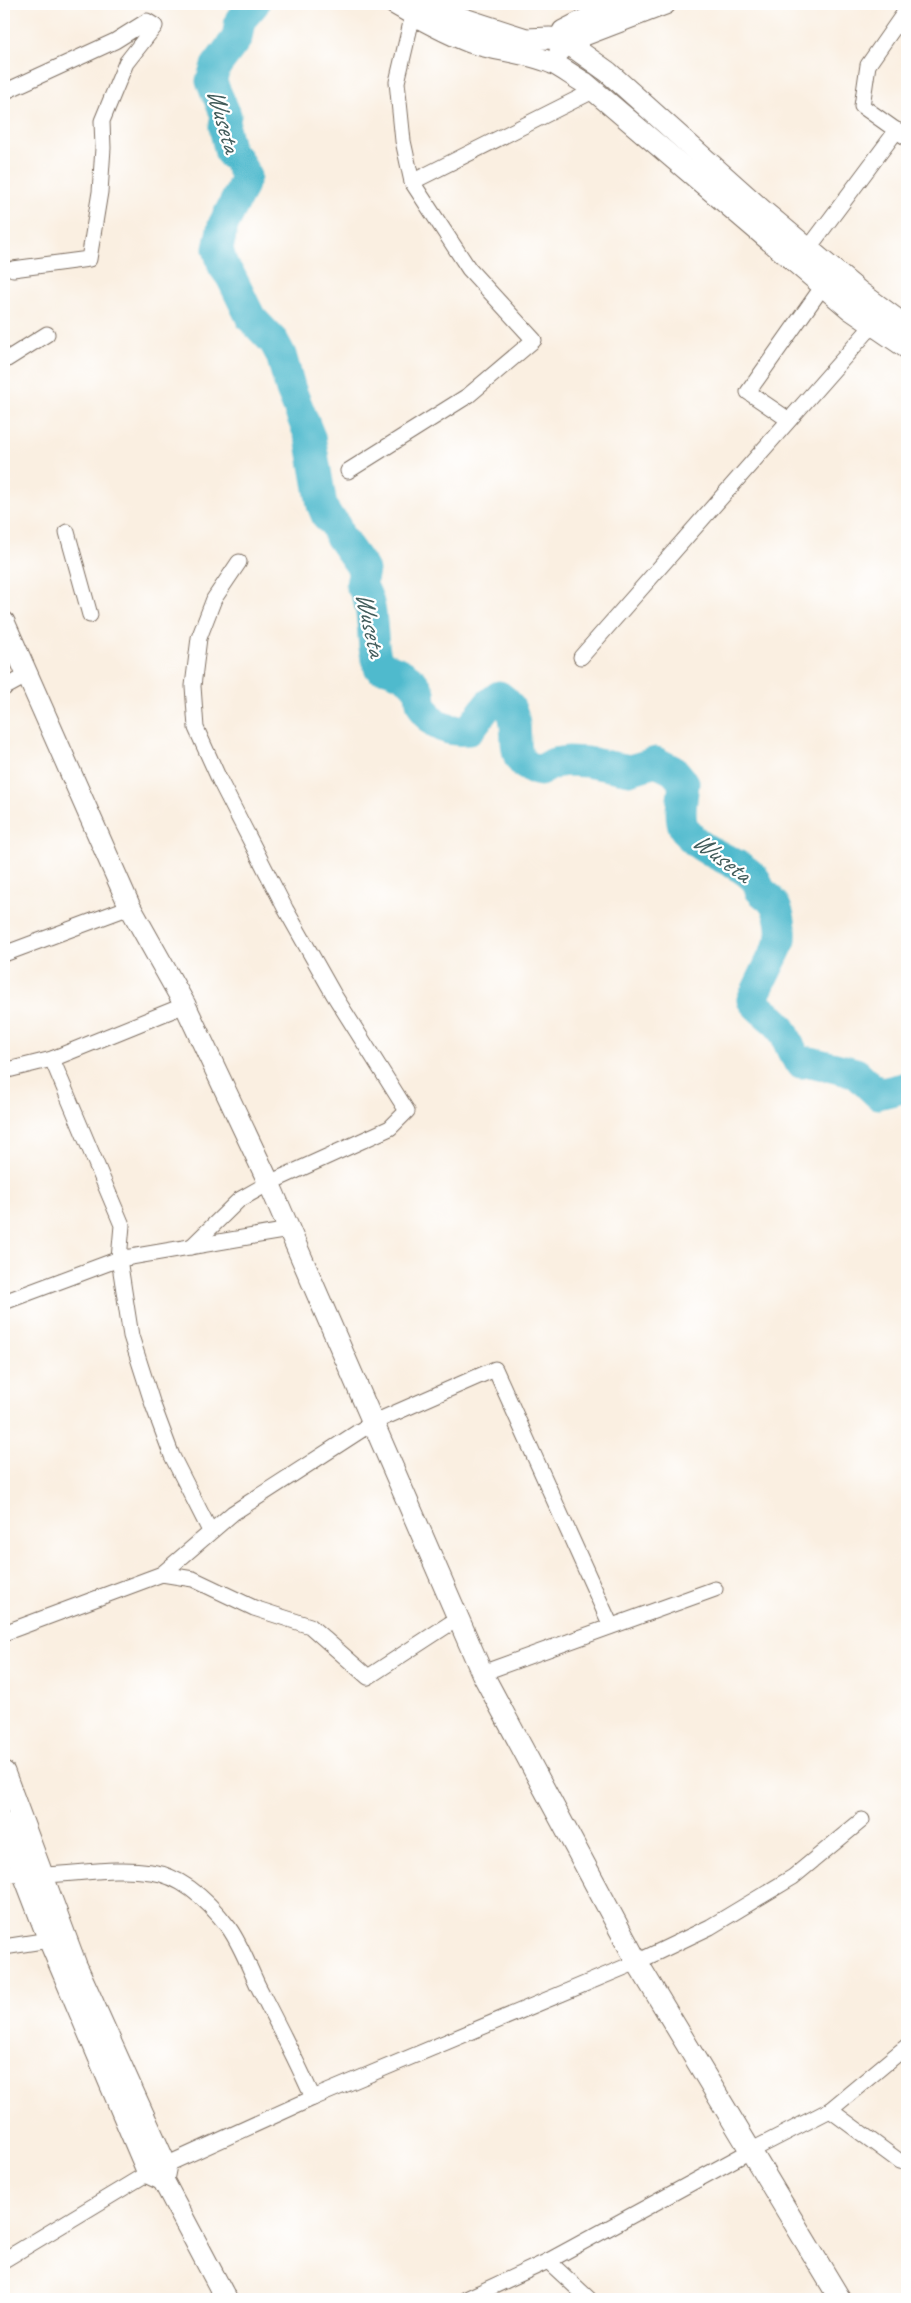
<svg xmlns="http://www.w3.org/2000/svg" width="911" height="2303" font-family="Caveat,sans-serif">
  <rect width="100%" height="100%" fill="#fff"/>
  <filter id="ink" filterUnits="userSpaceOnUse"><feTurbulence type="fractalNoise" baseFrequency=".02" numOctaves="2"/><feDisplacementMap in="SourceGraphic" scale="10" xChannelSelector="R" yChannelSelector="G"/><feConvolveMatrix kernelMatrix="1 2 1 2 8 2 1 2 1" color-interpolation-filters="sRGB"/></filter>
  <filter id="wash" filterUnits="userSpaceOnUse"><feTurbulence type="fractalNoise" baseFrequency=".0096" numOctaves="4" result="noise"/><feDisplacementMap in="SourceGraphic" scale="20" xChannelSelector="R" yChannelSelector="G"/><feGaussianBlur stdDeviation="1.12" result="paint"/><feColorMatrix in="noise" values="0 0 0 0 0 0 0 0 0 0 0 0 0 0 0 0 0 1.4 0 .05"/><feComposite in="paint" operator="in"/></filter>
  <g filter="url(#wash)">
    <rect width="100%" height="100%" fill="#faefe1"/>
    <g fill="none" stroke-linecap="round" stroke-linejoin="round">
      <path stroke="#50bacd" stroke-width="31" d="M254,4L240,20L237,38L216,66L211,81L226,115L224,127L230,153L237,159L246,176L240,192L223,225L218,249L223,266L231,277L251,318L274,342L281,355L291,390L310,437L322,505L327,517L335,524L339,535L364,570L361,585C378,611 368,639 379,667C394,668 414,678 420,693C421,697 420,701 422,705C431,726 448,732 469,730L489,704L499,696C533,719 496,761 540,771L554,763L568,761L587,762L630,770L656,762L674,771L684,783C683,795 678,817 684,828C700,855 735,857 755,879C758,882 758,886 760,890C763,894 768,896 771,900C780,910 782,927 781,940L752,1000C760,1011 775,1019 781,1028C789,1040 790,1053 801,1063L811,1062L856,1073L878,1094L907,1087"/>
    </g>
  </g>
  <g filter="url(#ink)">
    <g fill="none" stroke-linecap="round" stroke-linejoin="round">
      <g stroke="#7e6f62" stroke-width="17">
        <g id="street">
          <polyline points="907,9 868,65 862,106 907,138"/>
          <polyline points="4,92 115,41 147,21 155,26 126,63 102,121 103,148 100,192 89,259 13,269"/>
          <polyline points="412,182 587,94"/>
          <polyline points="808,249 897,130"/>
          <polyline points="4,361 47,334"/>
          <polyline points="789,420 748,392 823,286"/>
          <polyline points="348,471 469,395 534,340 469,269 412,182 403,141 397,82 413,14"/>
          <polyline points="67,532 90,615"/>
          <polyline points="581,657 872,326"/>
          <polyline points="4,688 28,675"/>
          <polyline points="4,954 130,907"/>
          <polyline points="52,1059 122,1225 119,1259 131,1336 153,1405 172,1456 210,1531"/>
          <polyline points="4,1071 52,1059 185,1005"/>
          <polyline points="191,1247 239,1200 269,1183 390,1128 407,1111 334,995 286,910 220,781 196,728 193,686 199,638 214,599 239,562"/>
          <polyline points="4,1302 119,1259 289,1230"/>
          <polyline points="162,1574 233,1513 372,1423 495,1369 611,1626"/>
          <polyline points="4,1633 162,1574 193,1579 254,1608 310,1626 368,1677 457,1619"/>
          <polyline points="482,1673 715,1589"/>
          <path d="M4,1872C52,1882 102,1864 151,1872C183,1876 210,1903 229,1928C241,1945 249,1967 258,1986C277,2023 296,2059 313,2098"/>
          <polyline points="4,1947 49,1940"/>
          <polyline points="830,2110 899,2161 907,2163"/>
          <polyline points="4,2260 148,2173 313,2098 637,1962 710,1927 793,1877 862,1820"/>
          <polyline points="548,2261 589,2299"/>
          <polyline points="466,2299 548,2261 752,2150 830,2110 907,2046"/>
        </g>
      </g>
      <g stroke="#7e6f62" stroke-width="23">
        <g id="secondary">
          <path d="M395,4C419,18 444,32 470,42C497,51 526,52 552,63C563,68 574,77 585,83L850,309L907,348"/>
          <polyline points="430,4 452,15 526,39 550,38 566,42 608,72 762,210 861,293 907,327"/>
          <polyline points="563,31 616,4"/>
          <polyline points="560,51 566,42 665,4"/>
          <polyline points="4,622 130,907 185,1005 269,1183 482,1673 637,1962 840,2299"/>
          <polyline points="4,1772 76,1965 166,2165 163,2180 226,2299"/>
          <polyline points="4,1823 49,1940 148,2173 163,2180"/>
        </g>
      </g>
      <use href="#street" stroke="#fff" stroke-width="15"/>
      <use href="#secondary" stroke="#fff" stroke-width="21"/>
    </g>
  </g>
  <g text-anchor="middle" dominant-baseline="central" stroke-width="4.5" stroke-linejoin="round" paint-order="stroke">
    <g font-size="26" font-style="italic" fill="#425c5b" stroke="#fff">
      <text transform="translate(224 120) rotate(74)">Wuseta</text>
      <text transform="translate(371 624) rotate(78)">Wuseta</text>
      <text transform="translate(722 857) rotate(37)">Wuseta</text>
    </g>
  </g>
  <rect width="911" height="2303" fill="none" stroke="#fff" stroke-width="20"/>
</svg>
